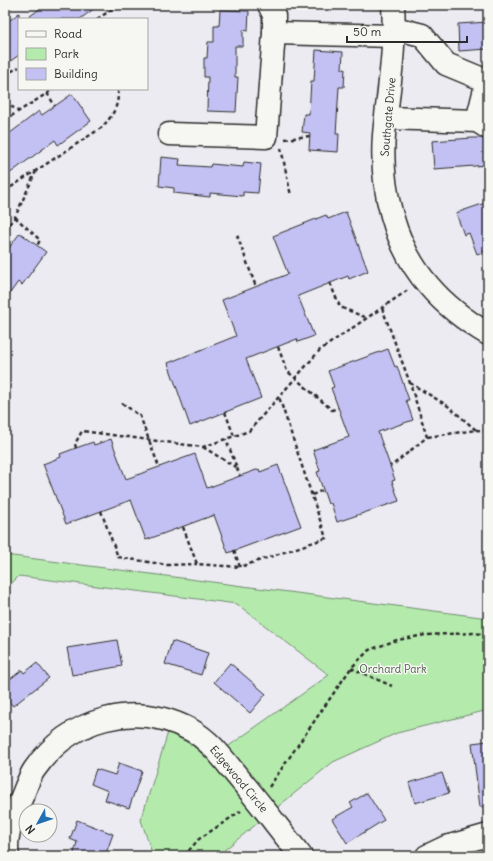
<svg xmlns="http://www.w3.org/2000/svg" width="493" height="861" font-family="Delius,sans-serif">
  <rect width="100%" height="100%" fill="#ecebf2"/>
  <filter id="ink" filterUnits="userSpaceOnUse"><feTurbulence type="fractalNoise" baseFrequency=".025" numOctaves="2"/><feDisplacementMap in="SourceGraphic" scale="8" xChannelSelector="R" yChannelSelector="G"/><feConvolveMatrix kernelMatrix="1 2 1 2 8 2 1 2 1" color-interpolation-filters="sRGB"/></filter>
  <g filter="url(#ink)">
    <polygon fill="#b4ebad" stroke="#708b6c" points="5,555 488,618 488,710 397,733 333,762 217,856 153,856 141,820 168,732 192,745 209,760 329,675 237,604 19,576 5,590"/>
    <g fill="#c3c1f3" stroke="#2b2b2b">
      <polygon points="45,5 99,5 80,19 26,19"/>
      <polygon points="220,10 249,11 248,31 243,30 243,46 235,46 235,77 238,77 236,112 207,111 208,77 204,77 204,58 207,58 208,42 214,42 214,26 219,26"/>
      <polygon points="19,13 19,55 5,65 5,24"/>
      <polygon points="488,22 488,49 459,51 458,24"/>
      <polygon points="316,50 343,52 342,69 345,69 344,87 339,87 336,134 339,134 338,152 309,150 310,133 302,132 304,114 309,114 311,81 314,81"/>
      <polygon points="72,94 91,121 58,145 55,140 5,177 5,137 39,111 42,115"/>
      <polygon points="472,138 480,138 488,140 488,165 434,169 432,141"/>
      <polygon points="161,157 180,159 179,165 210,167 211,164 243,167 244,162 261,164 258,193 243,192 243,196 210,193 210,197 174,193 174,188 159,186"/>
      <polygon points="488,202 488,250 477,254 469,233 464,235 456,213"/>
      <polygon points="346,212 368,271 349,279 348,276 298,296 314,336 298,342 297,339 246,359 261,398 190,426 168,363 236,336 222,300 288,274 273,236 326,215 328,219"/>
      <polygon points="20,233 46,252 22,285 18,282 5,300 5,253"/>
      <polygon points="388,349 395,367 397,366 409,400 406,400 413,420 378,432 395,480 392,481 399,501 337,522 331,503 328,504 317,472 320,471 313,450 349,437 331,388 334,387 328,371"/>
      <polygon points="111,439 126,479 195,454 207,488 259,469 260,472 278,465 301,526 228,553 214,515 146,540 131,500 66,524 43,464 61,457 60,454 76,448 93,442 94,445"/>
      <polygon points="117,640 122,666 72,675 67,648"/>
      <polygon points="172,641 208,653 201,675 165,664"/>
      <polygon points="37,663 49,678 13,706 5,697 5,683 22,670 24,673"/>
      <polygon points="230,663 266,694 250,713 214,682"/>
      <polygon points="488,741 488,806 480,807 472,743"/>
      <polygon points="119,763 142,771 129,808 105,800 108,791 91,784 96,769 115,775"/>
      <polygon points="442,773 449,793 415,803 409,783"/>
      <polygon points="367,793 384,820 347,843 332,819 353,807 350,803"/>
      <polygon points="77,820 113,834 105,856 73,856 77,842 70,839"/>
    </g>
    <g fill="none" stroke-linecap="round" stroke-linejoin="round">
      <g stroke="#2b2b2b" stroke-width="25">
        <g id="minor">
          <path d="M393,5C396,49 388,92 384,135C380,188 394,246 429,286C446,306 466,321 488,334"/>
          <polyline points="394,28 422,35 446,64 487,81"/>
          <polyline points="274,33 394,36"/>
          <polyline points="386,118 477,121 488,128"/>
          <polyline points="477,121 487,81 488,80"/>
          <polyline points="169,134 266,137 274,33 274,15 269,5"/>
          <path d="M8,856C4,836 13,819 20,801C25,791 28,779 34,770C70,718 134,700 191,730C211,741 224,760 238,777C260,803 280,830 301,856"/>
          <polyline points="427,856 446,847 488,835"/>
        </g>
      </g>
      <g stroke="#2b2b2b" stroke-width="2.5" stroke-dasharray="4 3" stroke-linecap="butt">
        <polyline points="5,10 13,5"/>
        <polyline points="97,19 119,5"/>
        <polyline points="5,75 19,67"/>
        <polyline points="47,93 55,106"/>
        <polyline points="5,102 18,111"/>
        <polyline points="5,120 54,89"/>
        <polyline points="285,139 310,136"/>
        <polyline points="281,148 291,196"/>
        <path d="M5,191L101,128C113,116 119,106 118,89"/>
        <polyline points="15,217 40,240 37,246"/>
        <polyline points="5,230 15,217 36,171"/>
        <polyline points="237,235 256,287"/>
        <polyline points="330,283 340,307 367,318"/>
        <polyline points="382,308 410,383 427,437 394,464 390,466"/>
        <polyline points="278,347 287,371 332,410 338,408"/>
        <polyline points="410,383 448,406 476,430 427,437"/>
        <polyline points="122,403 140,416 159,467"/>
        <polyline points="225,412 234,436"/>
        <polyline points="476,430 488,431"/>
        <polyline points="203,447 237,468 226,439"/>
        <polyline points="76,448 75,444 82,431 203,447 249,431 320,350 408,290"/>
        <polyline points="237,468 240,476"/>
        <polyline points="312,495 323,490"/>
        <polyline points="101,511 118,557 167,565 197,564"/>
        <polyline points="183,527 197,564 240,567"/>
        <polyline points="234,550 240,567 326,538 279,397"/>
        <polyline points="351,668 392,686"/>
        <polyline points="269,787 351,668 369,650 397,640 425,635 473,633 488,635"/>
        <polyline points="184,856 199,839 241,811"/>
      </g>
      <use href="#minor" stroke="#f6f6f2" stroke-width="22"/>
    </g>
  </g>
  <g text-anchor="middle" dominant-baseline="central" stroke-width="3" stroke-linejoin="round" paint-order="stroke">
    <g font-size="11" fill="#2b2b2b" stroke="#f6f6f2">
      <text transform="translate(388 117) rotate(-85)">Southgate Drive</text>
      <text transform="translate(239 779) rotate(50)">Edgewood Circle</text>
    </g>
    <g font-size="11" fill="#4d5b4c" stroke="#f6f6f2">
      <text x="393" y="669">Orchard Park</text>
    </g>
  </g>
  <rect width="493" height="861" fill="none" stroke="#f6f6f2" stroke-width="20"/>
  <rect x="10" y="10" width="473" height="841" fill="none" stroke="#2b2b2b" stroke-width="1.5" filter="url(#ink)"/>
  <rect x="18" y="18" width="130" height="72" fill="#f6f6f2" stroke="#a5a5a2"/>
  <rect x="26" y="31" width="20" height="6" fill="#f6f6f2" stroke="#a5a5a2"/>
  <text x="54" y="38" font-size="12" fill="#2b2b2b">Road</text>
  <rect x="26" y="48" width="20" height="12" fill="#b4ebad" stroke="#a5a5a2"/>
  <text x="54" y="58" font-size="12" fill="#2b2b2b">Park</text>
  <rect x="26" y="68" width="20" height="12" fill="#c3c1f3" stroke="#a5a5a2"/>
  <text x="54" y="78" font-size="12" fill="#2b2b2b">Building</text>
  <g transform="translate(38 823) rotate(230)"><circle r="19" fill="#f6f6f2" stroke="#a5a5a2"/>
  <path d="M0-3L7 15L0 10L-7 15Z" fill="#1f6fb2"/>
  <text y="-6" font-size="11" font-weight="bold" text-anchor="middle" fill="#2b2b2b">N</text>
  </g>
  <path d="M347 36v6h120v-6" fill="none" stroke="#2b2b2b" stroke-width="2"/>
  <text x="353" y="36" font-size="12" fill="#2b2b2b" stroke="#f6f6f2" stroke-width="3" paint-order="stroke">50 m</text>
</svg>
